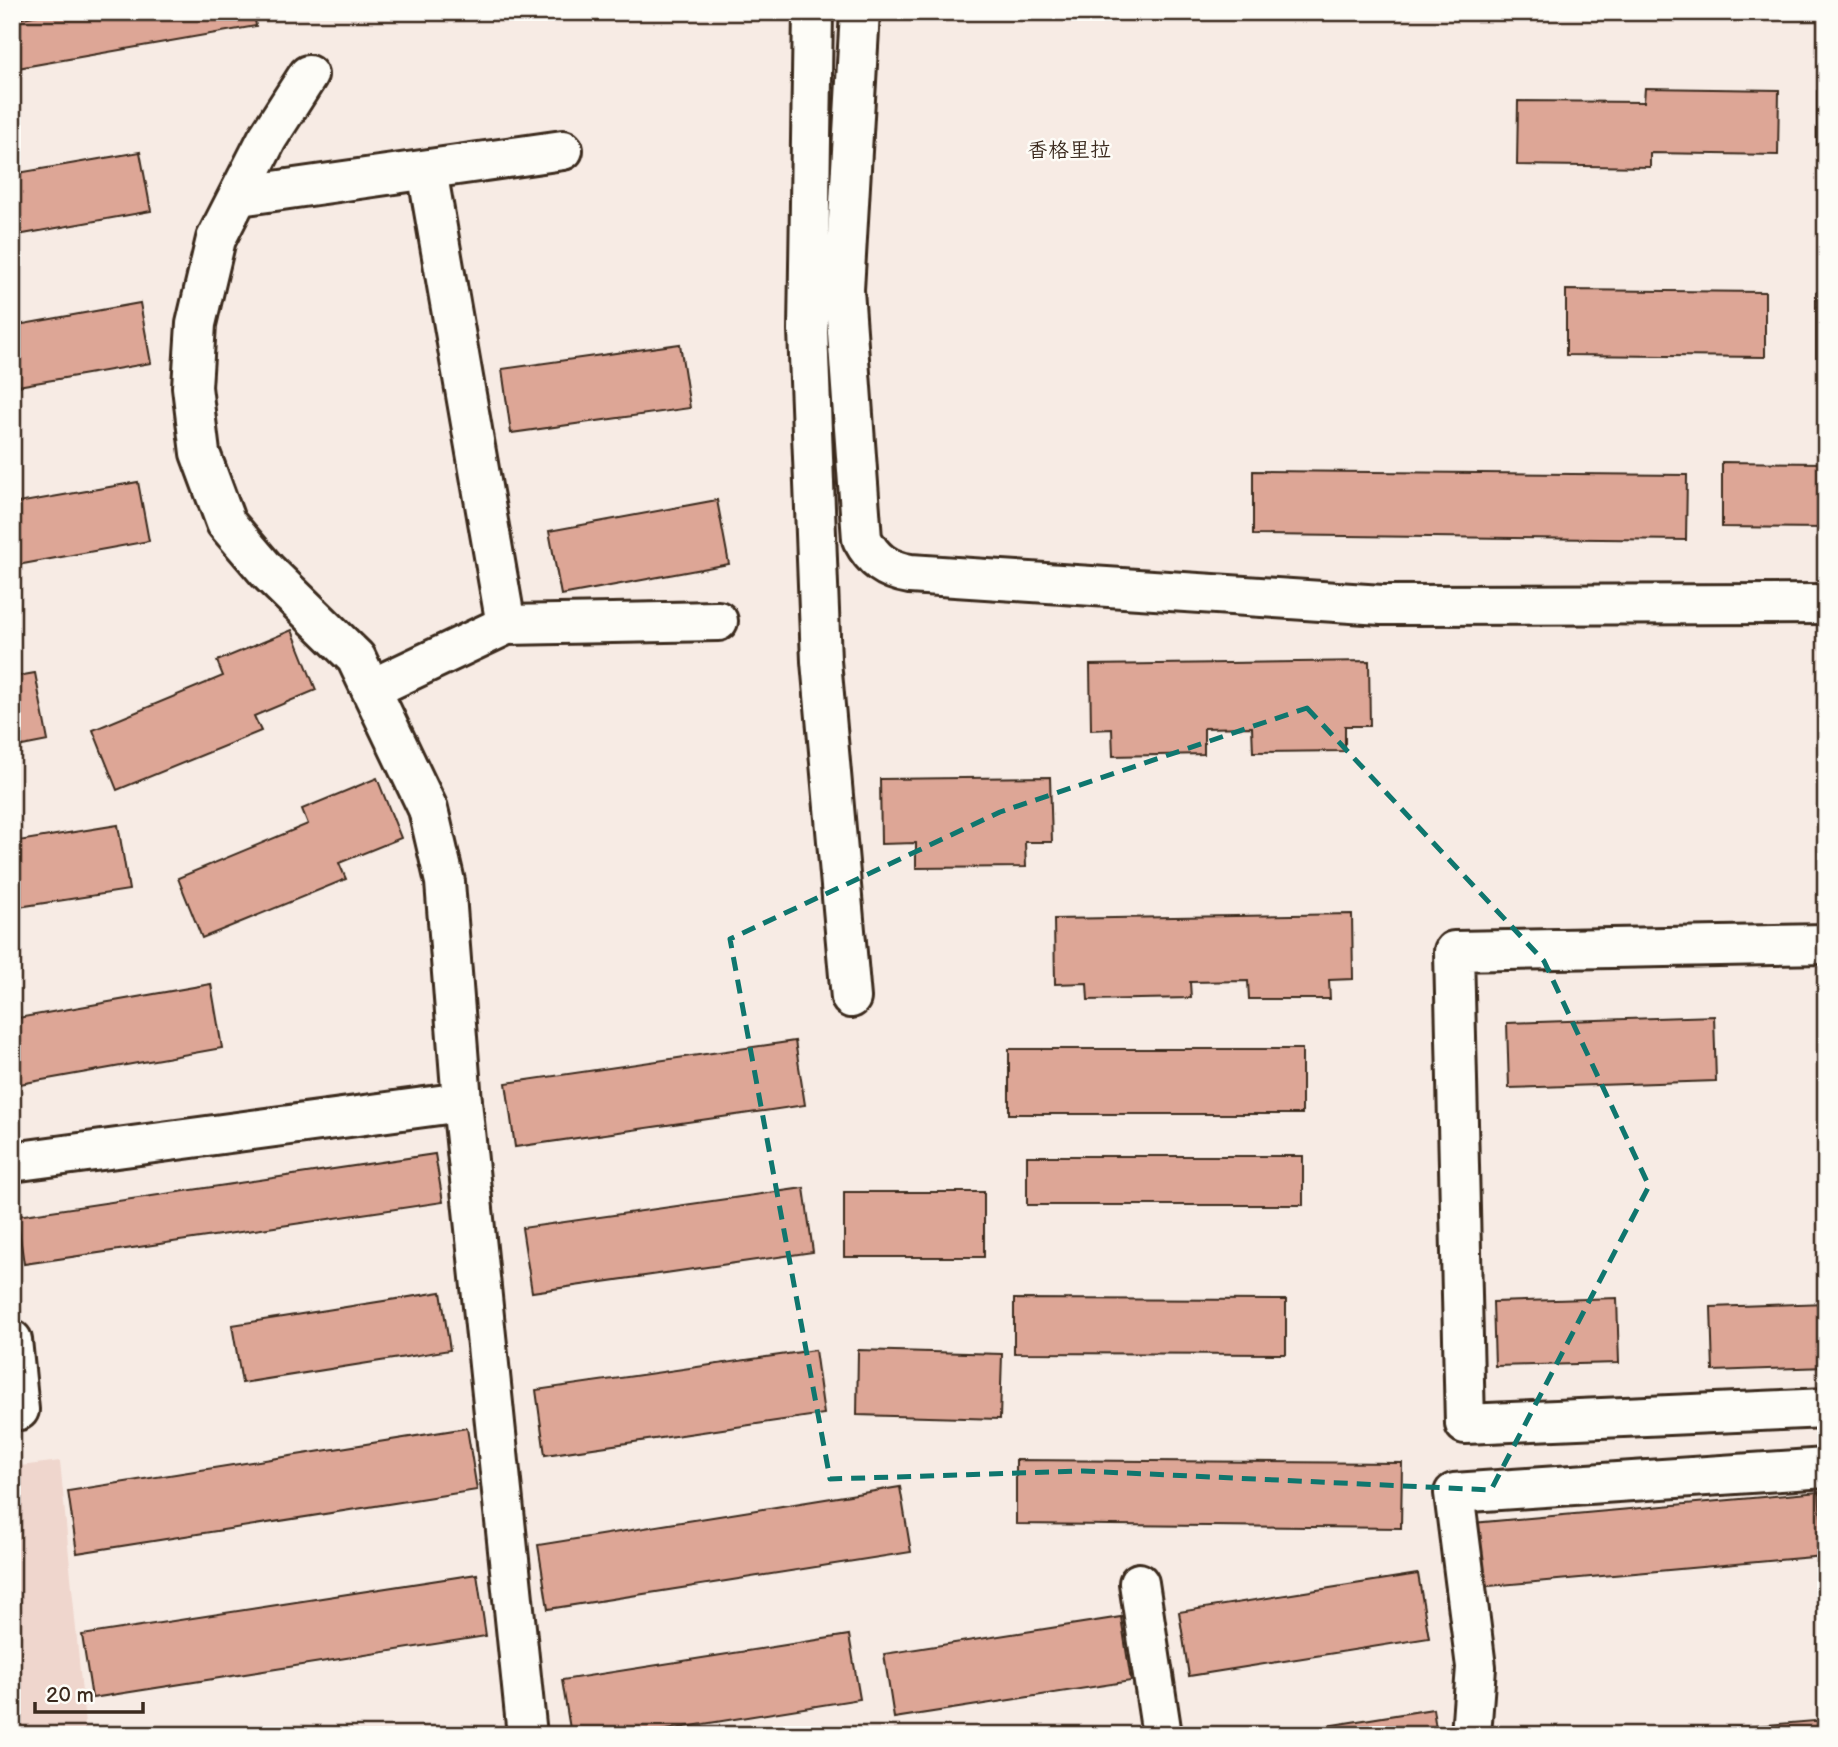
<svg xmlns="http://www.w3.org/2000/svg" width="1838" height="1747" font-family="'Balsamiq Sans','LXGW WenKai TC',sans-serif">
  <rect width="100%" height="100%" fill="#f7ebe4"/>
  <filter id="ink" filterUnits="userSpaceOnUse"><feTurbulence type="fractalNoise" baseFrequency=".0143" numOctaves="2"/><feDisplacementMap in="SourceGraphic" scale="14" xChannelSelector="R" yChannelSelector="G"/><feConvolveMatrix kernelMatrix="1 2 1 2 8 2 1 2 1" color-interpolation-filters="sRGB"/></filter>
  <g filter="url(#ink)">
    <polygon fill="#efd6cd" points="60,1461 86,1735 12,1735 12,1467"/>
    <g fill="#dda696" stroke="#3b2a1e" stroke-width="2">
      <polygon points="55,12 254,12 256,26 12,69 12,20"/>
      <polygon points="1645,88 1779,90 1778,155 1650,153 1650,167 1517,165 1518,101 1644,102"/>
      <rect x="1817" y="91" width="9" height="65"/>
      <polygon points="140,152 151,211 12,236 12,174"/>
      <polygon points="1566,290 1765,292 1765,357 1566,355"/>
      <rect x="1816" y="292" width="10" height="65"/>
      <polygon points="140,303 151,363 12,387 12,326"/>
      <polygon points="680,344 690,408 511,433 502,369"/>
      <polygon points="1722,462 1826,463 1826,528 1722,527"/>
      <polygon points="1253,471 1687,475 1686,540 1253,535"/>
      <polygon points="138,482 149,541 12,566 12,504"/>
      <polygon points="717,500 729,564 561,595 549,531"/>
      <polygon points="292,630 316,690 254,716 261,731 117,790 93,730 223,676 217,661"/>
      <polygon points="1369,661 1370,726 1345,726 1345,751 1253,752 1252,727 1204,728 1204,754 1113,756 1112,729 1091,730 1090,665"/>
      <polygon points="35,673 48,741 12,748 12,677"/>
      <polygon points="1050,777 1052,842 1025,842 1026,867 916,868 916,843 881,844 880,779"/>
      <polygon points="377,778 401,838 339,863 346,879 202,938 178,878 308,824 302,809"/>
      <polygon points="118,825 129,890 12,908 12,842"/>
      <polygon points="1352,914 1353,979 1329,980 1330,999 1249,999 1248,981 1190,982 1191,998 1088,1000 1087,983 1055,984 1054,919"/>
      <polygon points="211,984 222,1048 14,1085 12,1019"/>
      <polygon points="1714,1016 1716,1081 1509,1088 1507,1023"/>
      <polygon points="795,1041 805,1105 515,1147 506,1083"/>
      <rect x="1009" y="1049" width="293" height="65"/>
      <polygon points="435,1154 443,1202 24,1264 17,1216"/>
      <rect x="1027" y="1156" width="276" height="49"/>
      <polygon points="804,1188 813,1252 532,1292 522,1228"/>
      <rect x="844" y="1192" width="140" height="65"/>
      <polygon points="441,1292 450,1350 242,1383 232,1325"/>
      <polygon points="1617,1298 1619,1363 1495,1366 1493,1302"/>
      <polygon points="1014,1299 1286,1300 1286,1354 1014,1353"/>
      <polygon points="1826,1303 1826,1367 1713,1371 1711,1307"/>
      <polygon points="815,1350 824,1414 545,1455 536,1390"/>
      <polygon points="858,1350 1002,1354 1000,1419 857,1415"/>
      <polygon points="467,1428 477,1490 77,1553 68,1491"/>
      <polygon points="1016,1460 1402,1463 1401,1528 1016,1524"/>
      <polygon points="900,1487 911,1552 548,1609 538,1545"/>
      <polygon points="1819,1492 1824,1556 1479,1587 1473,1523"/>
      <polygon points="477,1574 486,1636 92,1698 82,1635"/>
      <polygon points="1418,1574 1429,1638 1189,1676 1179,1612"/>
      <polygon points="1121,1617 1131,1681 894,1718 884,1654"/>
      <polygon points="849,1635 860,1699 635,1735 571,1735 562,1680"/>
      <polygon points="1433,1709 1437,1735 1270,1735"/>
      <polygon points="1826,1720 1826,1735 1646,1735"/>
      <polygon points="496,1727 497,1735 447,1735"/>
    </g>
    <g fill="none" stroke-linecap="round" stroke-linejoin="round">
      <g stroke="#3b2a1e" stroke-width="44">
        <g id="minor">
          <polyline points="813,12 808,330 821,661 851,998"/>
          <path d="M860,12L844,290L862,539C873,560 886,570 910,574L1382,605L1826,604"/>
          <polyline points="308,75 267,139 216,239 196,324 192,387 200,453 226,523 267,571 356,658 428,809 445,882 462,1102 527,1735"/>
          <polyline points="427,170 506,625"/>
          <polyline points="239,196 563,150"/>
          <polyline points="371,689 506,625 718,621"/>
          <polyline points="1826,944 1454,951 1465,1424 1826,1408"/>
          <polyline points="12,1162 462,1102"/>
          <polyline points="12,1340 19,1410"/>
          <polyline points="1139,1583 1162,1735"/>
          <polyline points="1471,1735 1476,1667 1454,1493 1826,1468"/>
        </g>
      </g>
      <use href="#minor" stroke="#fdfcf7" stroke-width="38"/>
    </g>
  </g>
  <path fill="none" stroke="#0f766e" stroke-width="5" stroke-dasharray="14 9" stroke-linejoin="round" d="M1307,708L1544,961L1649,1186L1491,1490L1083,1471L830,1479L730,939L1000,812Z"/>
  <g text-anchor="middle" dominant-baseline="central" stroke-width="5" stroke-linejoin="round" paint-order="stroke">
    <g font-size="21" fill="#3b2a1e" stroke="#fdfcf7">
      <text x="1069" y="150">香格里拉</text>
    </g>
  </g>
  <rect width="1838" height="1747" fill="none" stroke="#fdfcf7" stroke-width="42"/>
  <rect x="21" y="21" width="1796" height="1705" fill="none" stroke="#3b2a1e" stroke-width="2.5" filter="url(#ink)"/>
  <path d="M35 1702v10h108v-10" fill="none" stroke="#3b2a1e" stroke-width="3.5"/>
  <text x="46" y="1702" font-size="21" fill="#3b2a1e" stroke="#fdfcf7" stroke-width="5" paint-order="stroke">20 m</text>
</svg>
